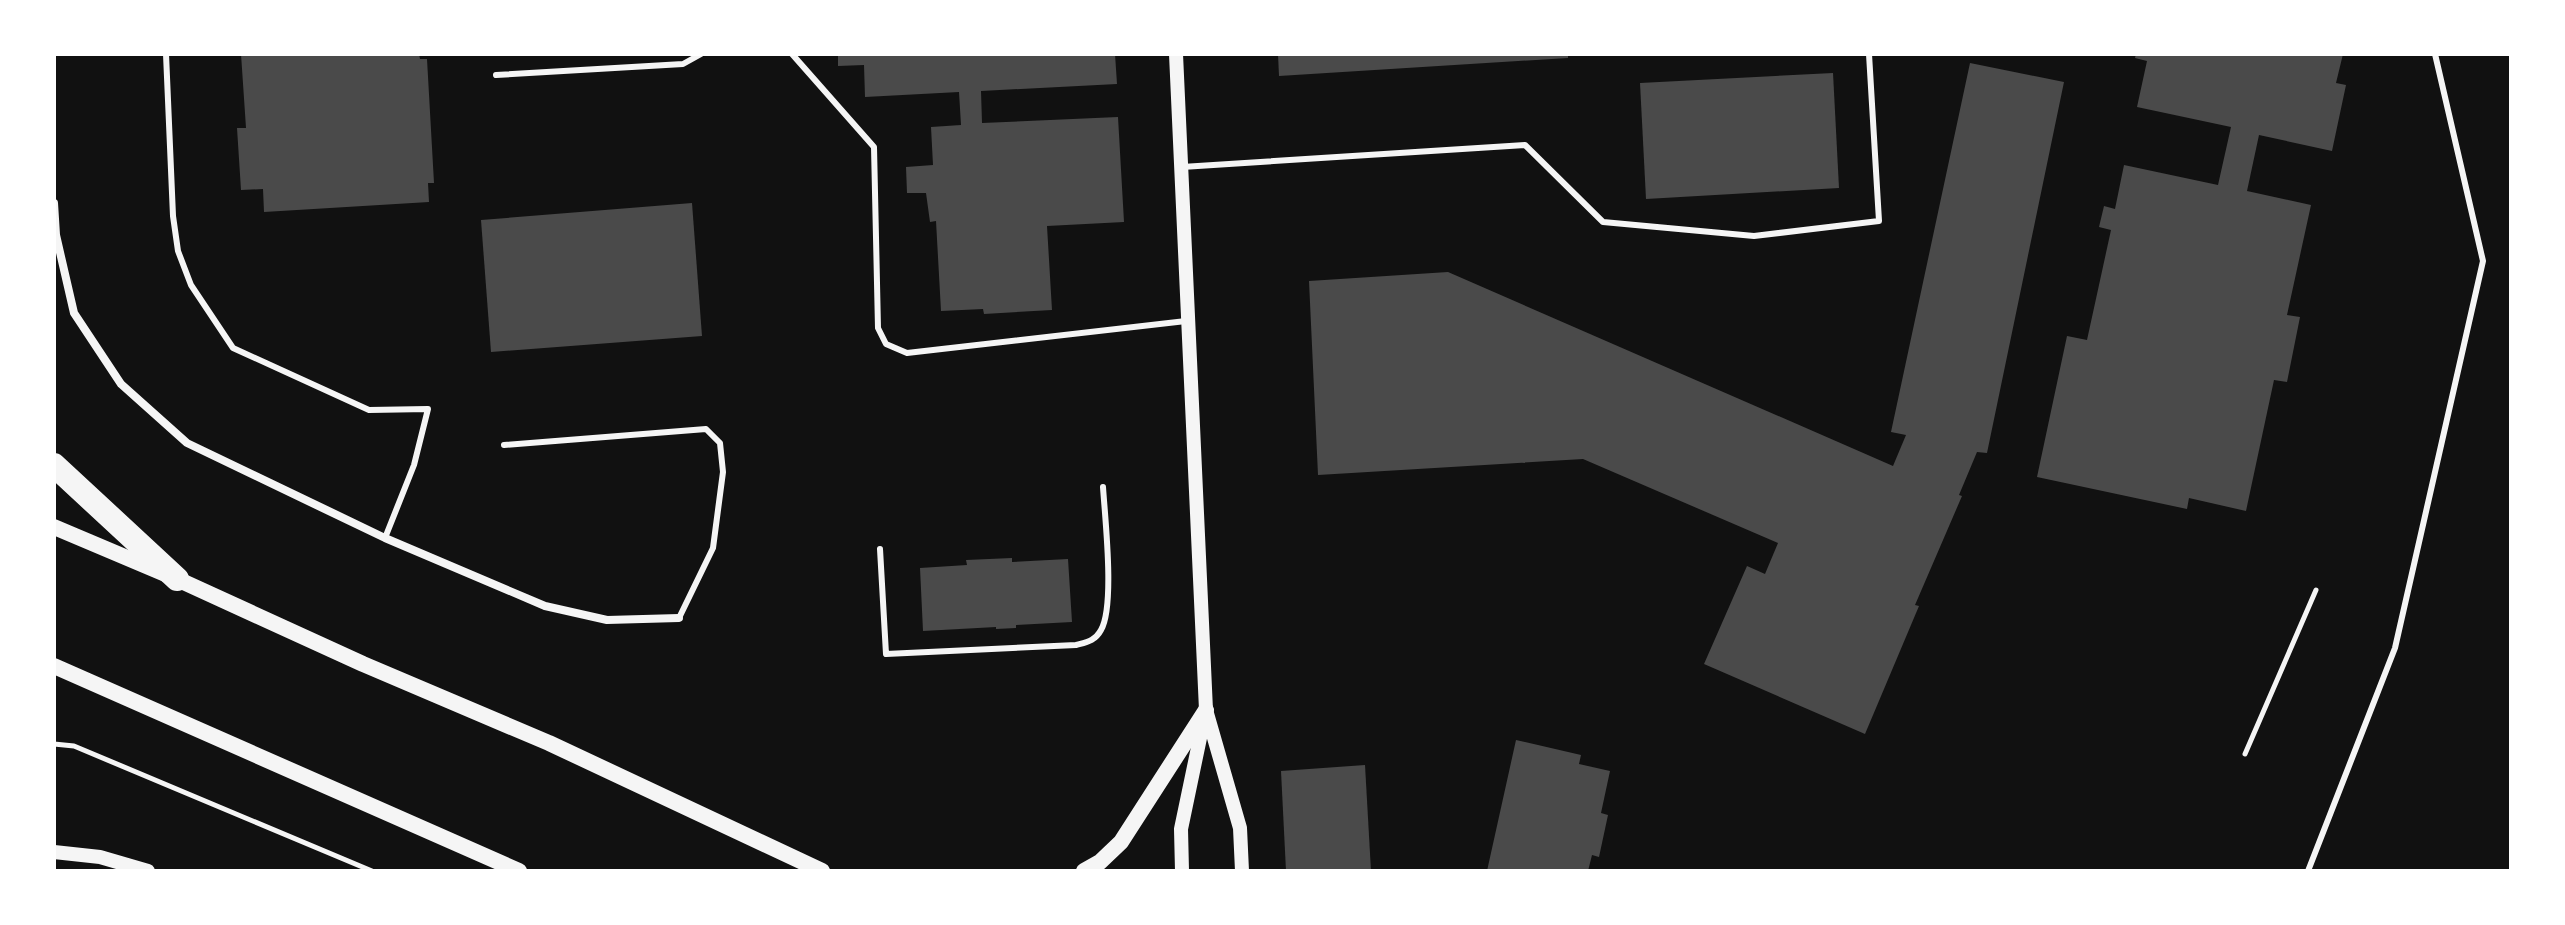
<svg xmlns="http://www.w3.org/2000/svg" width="2565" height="925" font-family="Arial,sans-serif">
  <rect width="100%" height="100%" fill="#111"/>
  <g fill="#4a4a4a">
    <polygon points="241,54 419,54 420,59 427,59 434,183 428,183 429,202 264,212 263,189 241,190 237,128 246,128"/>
    <polygon points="838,54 1115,54 1117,84 981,91 982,123 1118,117 1124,222 1047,226 1052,310 984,314 983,309 941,311 936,221 930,222 926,193 907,193 906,167 933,165 931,127 961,125 959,92 865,97 864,65 838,66"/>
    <polygon points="1278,54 1568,54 1568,58 1279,76"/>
    <polygon points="2136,54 2343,54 2336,83 2346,85 2332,151 2259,135 2247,191 2311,205 2287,315 2300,317 2287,382 2274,380 2246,511 2189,498 2187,509 2037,477 2067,336 2087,340 2111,230 2099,227 2104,206 2115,209 2124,165 2218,185 2231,127 2137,107 2147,61 2135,58"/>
    <polygon points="1970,63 2064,82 1987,453 1977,452 1959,495 1962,496 1915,605 1919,606 1865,734 1704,664 1747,566 1765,574 1778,543 1583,459 1318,475 1309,281 1448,272 1893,466 1906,435 1891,432"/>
    <polygon points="1833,73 1839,188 1646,199 1640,83"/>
    <polygon points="692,203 702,336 491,352 481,220"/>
    <polygon points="1012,558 1012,562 1068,559 1072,622 1016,625 1016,628 996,629 996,627 923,631 920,568 967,565 966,560"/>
    <polygon points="1516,740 1581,755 1579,764 1610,771 1601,813 1608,815 1599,857 1592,855 1588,871 1487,871"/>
    <polygon points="1365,765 1371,871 1286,871 1281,771"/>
  </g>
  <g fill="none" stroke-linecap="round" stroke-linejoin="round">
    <g stroke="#f5f5f5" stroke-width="5">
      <polyline points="54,744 74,746 372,871"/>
      <polyline points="2245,754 2316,590"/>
    </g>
    <g stroke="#f5f5f5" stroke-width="6">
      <polyline points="166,54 173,216 178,251 191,285 233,348 369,410 428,409 414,465 385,538"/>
      <polyline points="792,54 874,147 878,328 886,344 907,353 1186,321"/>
      <polyline points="496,75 683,64 701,54"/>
      <polyline points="1182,167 1525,145 1603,222 1754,236 1879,221 1869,54"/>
      <polyline points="504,445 706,429 720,443 723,472 713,548 679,618"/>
      <path d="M880,549L886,654L1076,645C1087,642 1095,641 1101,630C1115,606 1105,518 1103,487"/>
      <polyline points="2308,871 2395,648 2483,261 2435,54"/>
    </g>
    <polyline stroke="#f5f5f5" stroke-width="8" points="54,203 56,235 74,313 121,384 187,443 385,538 545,606 607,620 679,618"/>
    <g stroke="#f5f5f5" stroke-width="14">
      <polyline points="1176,54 1206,710 1240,828 1242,871"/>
      <polyline points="54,852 100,857 148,871"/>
      <polyline points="1182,871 1181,829 1205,714"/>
    </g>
    <g stroke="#f5f5f5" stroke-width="16">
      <polyline points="54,527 177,579 363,664 549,743 822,871"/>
      <polyline points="54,666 519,871"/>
      <polyline points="1084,871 1100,862 1121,842 1206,710"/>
    </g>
    <polyline stroke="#f5f5f5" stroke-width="24" points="54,465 177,579"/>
  </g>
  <rect width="2565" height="925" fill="none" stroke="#ffffff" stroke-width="112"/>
</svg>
